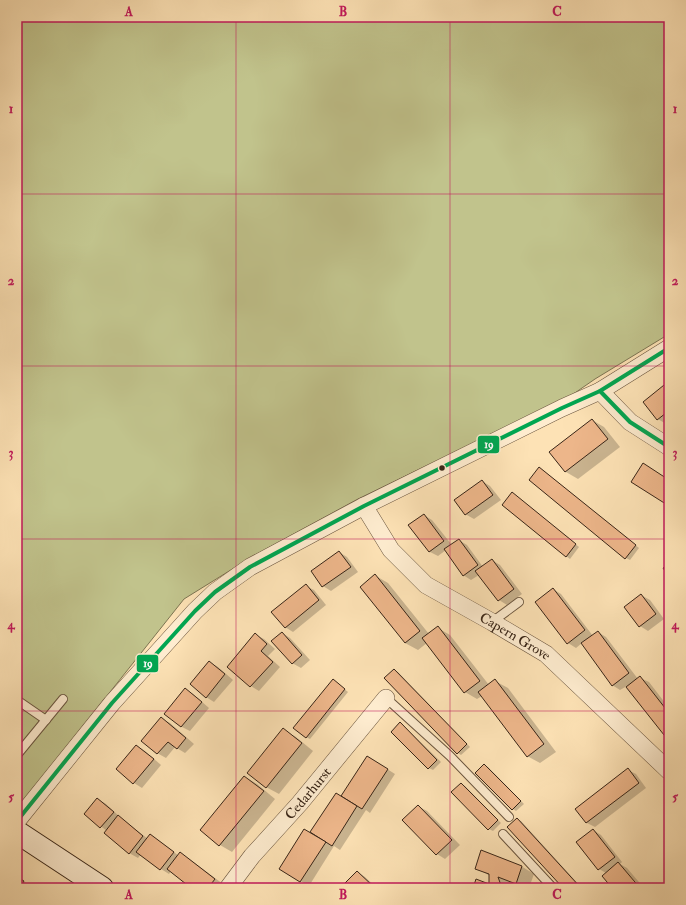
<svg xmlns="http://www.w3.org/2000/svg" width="686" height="905" font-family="'IM FELL Double Pica',serif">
  <rect width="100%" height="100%" fill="#fde2b5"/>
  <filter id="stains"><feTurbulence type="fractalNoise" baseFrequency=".005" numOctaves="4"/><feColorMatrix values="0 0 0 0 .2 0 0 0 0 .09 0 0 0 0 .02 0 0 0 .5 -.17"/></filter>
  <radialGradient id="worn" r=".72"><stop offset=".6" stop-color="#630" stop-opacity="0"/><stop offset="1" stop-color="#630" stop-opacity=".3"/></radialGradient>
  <polygon fill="#c1c38c" stroke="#7c7452" points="17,17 669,17 669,334 595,379 569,397 358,499 255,555 184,599 17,809"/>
  <g fill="#0003">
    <polygon points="669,383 669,421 666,424 658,419"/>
    <polygon points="592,420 604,427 620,447 578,479 566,472 551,452"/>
    <polygon points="540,468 639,548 630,560 626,558"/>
    <polygon points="482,481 490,486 501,500 474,519 465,514"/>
    <polygon points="516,496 579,547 570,559 566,556"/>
    <polygon points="424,515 432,520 452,545 459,540 467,545 483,567 492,560 500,565 522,594 507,605 499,600 479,575 471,580 463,575 446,550 438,556 430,552 410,526"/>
    <polygon points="339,552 347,557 358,572 331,591 323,586"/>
    <polygon points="376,576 388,583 429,634 438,628 450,635 489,685 495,681 508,688 556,752 540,763 527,756 482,696 477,699 465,692 427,643 418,650 405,643"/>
    <polygon points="306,586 314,590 326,605 293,632 285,627"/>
    <polygon points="553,589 561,594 593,636 598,632 606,637 638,679 640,678 649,682 669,708 669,740 627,686 620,690 612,685 582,643 576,648 568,643"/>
    <polygon points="641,595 650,600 664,619 648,631 640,626"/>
    <polygon points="282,633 290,638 310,660 301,668 292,663"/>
    <polygon points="256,635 264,639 275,649 268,656 280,667 259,691 251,686 228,667"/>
    <polygon points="209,662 218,667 233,680 214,702 206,697"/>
    <polygon points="394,670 398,672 470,747 461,755 458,753"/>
    <polygon points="337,683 348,692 310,739 306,737"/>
    <polygon points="185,690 193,694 209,708 190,731 182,727 166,714"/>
    <polygon points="161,718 170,723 194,744 185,753 175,747 166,758 157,753"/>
    <polygon points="400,723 404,726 441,762 433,770 429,768"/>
    <polygon points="283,730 296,737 313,751 279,794 266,787"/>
    <polygon points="137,746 145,751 161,765 142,788 134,783"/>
    <polygon points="368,757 395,774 370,813 366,810 340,850 334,846 309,886 280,869 311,833 336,794 342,797"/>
    <polygon points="484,765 488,767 524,804 516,811 513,809"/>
    <polygon points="628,770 636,774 646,788 595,827 587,823 576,809"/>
    <polygon points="245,777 257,784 275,799 232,852 220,845 202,830"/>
    <polygon points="461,784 465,786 501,823 493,831 489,829"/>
    <polygon points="98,799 106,804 121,818 148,839 158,840 179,856 188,858 223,884 220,888 193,888 171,871 169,874 161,869 141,854 138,858 129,853 107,831 85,814"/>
    <polygon points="418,806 427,811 460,845 445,859 437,854"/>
    <polygon points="517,819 521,821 582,888 564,888"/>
    <polygon points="593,830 601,835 622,862 620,864 627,868 644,888 613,888 606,873 599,869"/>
    <polygon points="521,866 534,874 529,888 523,888 510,883 511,888 474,888 490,885 490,876 476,868"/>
    <polygon points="357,872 365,877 377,888 345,888"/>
    <polygon points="17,877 32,887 31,888 17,888"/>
  </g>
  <g fill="#edb68a" stroke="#382517">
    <polygon points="669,381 669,417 666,413 657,420 643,402"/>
    <polygon points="592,419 608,439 565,472 549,452"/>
    <polygon points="643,463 669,480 669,506 631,482"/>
    <polygon points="539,467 636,545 625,559 529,480"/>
    <polygon points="482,480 493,495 465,515 454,500"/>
    <polygon points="512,492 576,544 566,557 502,505"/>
    <polygon points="424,514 444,541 429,552 408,525"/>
    <polygon points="459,539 478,565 463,576 444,549"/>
    <polygon points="339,551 351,567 322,587 311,571"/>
    <polygon points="492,559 514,589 498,601 475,571"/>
    <polygon points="669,564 669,577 663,568"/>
    <polygon points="375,574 420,631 405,643 360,587"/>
    <polygon points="306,584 319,600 285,628 271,612"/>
    <polygon points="553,588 585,630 567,644 535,602"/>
    <polygon points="641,594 656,614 639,627 624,607"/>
    <polygon points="438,626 480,681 464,693 422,638"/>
    <polygon points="598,631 629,673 612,686 581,643"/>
    <polygon points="282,632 302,655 292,664 271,641"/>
    <polygon points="255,633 267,644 261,651 273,662 250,687 227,667"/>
    <polygon points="209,661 225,674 206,698 190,684"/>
    <polygon points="394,669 467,744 457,754 384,678"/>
    <polygon points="640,676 669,713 669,739 668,740 626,687"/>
    <polygon points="333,679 345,689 306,738 293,728"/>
    <polygon points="495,679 544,744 527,757 478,692"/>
    <polygon points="185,688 202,702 181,727 164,714"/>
    <polygon points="161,717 186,738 177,749 168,742 157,754 141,741"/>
    <polygon points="400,722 437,760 428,769 391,732"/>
    <polygon points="283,728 302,743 266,788 247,773"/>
    <polygon points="136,745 154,759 133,784 116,769"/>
    <polygon points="367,756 388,769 362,809 341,796"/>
    <polygon points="484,764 521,801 512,810 475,773"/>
    <polygon points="628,768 639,783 586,823 575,809"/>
    <polygon points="244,776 264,791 219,846 200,830"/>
    <polygon points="461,783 498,820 488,830 451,792"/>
    <polygon points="336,793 357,806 332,846 310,832"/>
    <polygon points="97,798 114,812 100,828 84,814"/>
    <polygon points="418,805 452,840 436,855 402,820"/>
    <polygon points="118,815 143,836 129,854 104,833"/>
    <polygon points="517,818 581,888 563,888 507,827"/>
    <polygon points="304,829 326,842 300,882 279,869"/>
    <polygon points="593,829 615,857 598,870 576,842"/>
    <polygon points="150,834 174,852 160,870 136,852"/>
    <polygon points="481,850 522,866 516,884 498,877 502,888 473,888 476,879 489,884 489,874 475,869"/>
    <polygon points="180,852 215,879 208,888 191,888 167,869"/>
    <polygon points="618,862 640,888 612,888 602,876"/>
    <polygon points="357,871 375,888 343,888 342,886"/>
    <polygon points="17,877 24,881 20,888 17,888"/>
  </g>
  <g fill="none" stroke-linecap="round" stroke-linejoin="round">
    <g stroke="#69543e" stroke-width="10">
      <g id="lane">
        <polyline points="492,622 519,602"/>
        <polyline points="386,698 450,756 509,817"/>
        <polyline points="17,700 46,720"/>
        <polyline points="17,755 63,699"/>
        <polyline points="503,834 553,888"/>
      </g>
    </g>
    <g stroke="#69543e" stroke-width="18">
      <g id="street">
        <polyline points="600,391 630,422 669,447"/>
        <path id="s1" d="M364,506L391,550L426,585L492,622L546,654L669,771"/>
        <polyline points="17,821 112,703 195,611 215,592 250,567 364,506 562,408 600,391 669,348"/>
        <path id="s2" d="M228,888L252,856L300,803L386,698"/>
      </g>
    </g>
    <g stroke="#382517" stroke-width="24">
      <polyline id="secondary" points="17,832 102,888"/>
    </g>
    <use href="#lane" stroke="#feeccf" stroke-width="8"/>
    <use href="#street" stroke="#feeccf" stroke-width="17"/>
    <use href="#secondary" stroke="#feeccf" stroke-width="22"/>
    <g stroke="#feeccf" stroke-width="7">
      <g id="bus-1">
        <polyline points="600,391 630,422 669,447"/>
        <polyline points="17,821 112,703 195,611 215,592 250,567 364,506 562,408 600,391 669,348"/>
      </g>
    </g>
    <use href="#bus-1" stroke="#00a651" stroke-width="4"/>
  </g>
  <path fill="none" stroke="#c2185b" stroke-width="1" stroke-opacity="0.55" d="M236,17V888M450,17V888M17,194H669M17,366H669M17,539H669M17,711H669"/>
  <circle fill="#382517" stroke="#feeccf" stroke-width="1.5" cx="442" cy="468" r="3.5"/>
  <g text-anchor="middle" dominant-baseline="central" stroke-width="4" stroke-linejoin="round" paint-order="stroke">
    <g font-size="14" fill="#382517" stroke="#feeccf">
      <text stroke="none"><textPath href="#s1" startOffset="204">Capern Grove</textPath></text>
      <text stroke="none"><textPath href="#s2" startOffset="124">Cedarhurst</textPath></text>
    </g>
  </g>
  <g stroke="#feeccf" stroke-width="1.5">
    <rect x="477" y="435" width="23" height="19" rx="4" fill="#00a651"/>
    <rect x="136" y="654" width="23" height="19" rx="4" fill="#00a651"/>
  </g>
  <g font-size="11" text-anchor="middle" font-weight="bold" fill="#fff">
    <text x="489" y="448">19</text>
    <text x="148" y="667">19</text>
  </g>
  <rect width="686" height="905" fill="none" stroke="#fde2b5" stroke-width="44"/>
  <rect x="22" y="22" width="642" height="861" fill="none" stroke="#c2185b" stroke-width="1.5"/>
  <g font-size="13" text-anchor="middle" font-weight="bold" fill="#c2185b">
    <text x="129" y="16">A</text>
    <text x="343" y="16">B</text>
    <text x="557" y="16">C</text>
    <text x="11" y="113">1</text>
    <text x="675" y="113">1</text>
    <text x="11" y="285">2</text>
    <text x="675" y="285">2</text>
    <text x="11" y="457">3</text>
    <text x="675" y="457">3</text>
    <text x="11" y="629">4</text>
    <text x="675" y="629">4</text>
    <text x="11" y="801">5</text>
    <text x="675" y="801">5</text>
    <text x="129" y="899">A</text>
    <text x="343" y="899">B</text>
    <text x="557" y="899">C</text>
  </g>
  <rect width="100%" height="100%" filter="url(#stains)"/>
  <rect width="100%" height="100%" fill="url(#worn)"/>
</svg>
